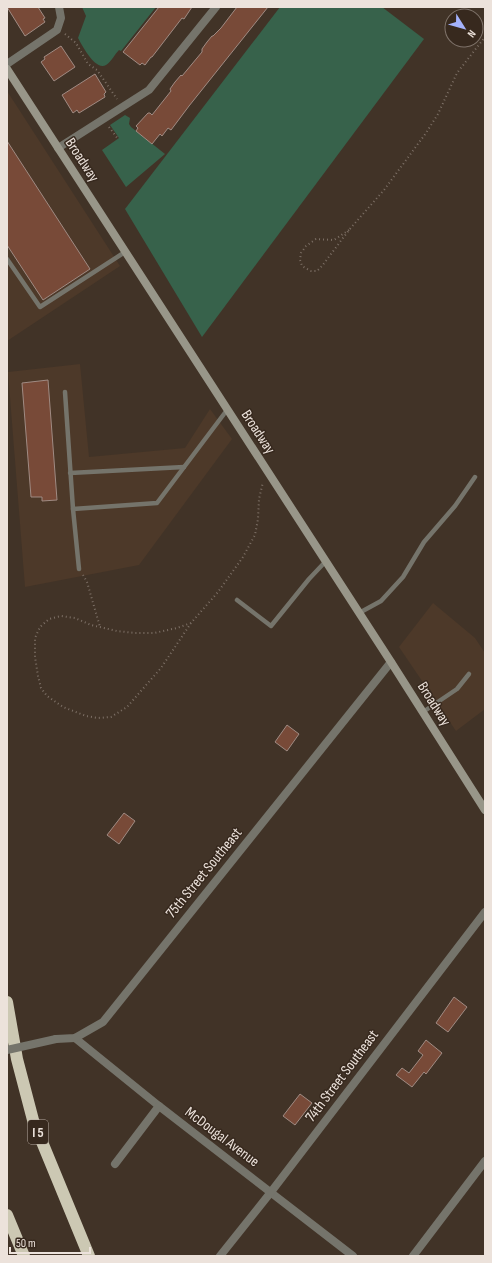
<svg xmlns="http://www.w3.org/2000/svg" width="492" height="1263" font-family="'Sofia Sans Condensed',sans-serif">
  <rect width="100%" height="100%" fill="#413327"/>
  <g fill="#4d3929">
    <polygon points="7,91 120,266 7,341"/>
    <polygon points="80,364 89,457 185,448 210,409 232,439 139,565 25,587 8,372"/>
    <polygon points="433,603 475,638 485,653 485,709 456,731 399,647"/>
  </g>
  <g fill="#37624b">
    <path d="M82,7H156L121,51L119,50C115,54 111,62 106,65C95,71 82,45 78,38L86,16Z"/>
    <polygon points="280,7 382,7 424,39 202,337 125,209"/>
    <polygon points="125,115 130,118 129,124 131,127 165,154 126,187 102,150 119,138 110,125"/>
  </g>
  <g fill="#784a38" stroke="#a08b83">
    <polygon points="7,7 38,7 45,18 43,19 45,22 25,36"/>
    <polygon points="159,7 192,7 184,19 182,18 152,57 151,57 145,65 142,63 140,65 123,52"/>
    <polygon points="237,7 268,7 189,106 171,130 168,128 162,136 160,134 152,144 136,131 138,128 136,126 148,113 150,113 152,115 171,91 170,89 175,82 181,75 182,76 202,52 202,49 207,42 212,36 213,36 221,28"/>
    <polygon points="61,46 75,67 54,81 41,62 45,59 44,57"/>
    <polygon points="95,74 106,92 104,94 105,97 79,113 77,110 73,113 62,95"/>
    <polygon points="7,141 90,269 43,300 7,245"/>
    <polygon points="48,380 57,500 42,501 42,497 31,497 22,383"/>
    <polygon points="287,725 299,734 287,751 275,742"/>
    <polygon points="124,813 135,821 119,844 107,835"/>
    <polygon points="454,997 467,1007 448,1032 436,1023"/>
    <polygon points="426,1040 442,1053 426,1074 424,1072 412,1087 396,1075 402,1068 409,1073 423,1055 418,1051"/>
    <polygon points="300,1094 312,1103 295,1125 283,1116"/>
  </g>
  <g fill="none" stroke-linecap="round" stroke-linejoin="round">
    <g stroke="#7d7066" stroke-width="2" stroke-dasharray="1 3" stroke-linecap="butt">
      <polyline points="65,34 76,43 88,64 97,70 117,99"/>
      <polyline points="109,127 118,139"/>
      <polyline points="349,230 334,240 316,239 306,246 301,253 300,260 302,266 311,271 317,271 322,266 349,230 384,190 426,133 438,114 457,73 485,37"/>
      <polyline points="83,575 87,582 100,627"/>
      <polyline points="191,623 177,628 154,633 135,633 117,631 91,625 75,618 61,616 49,619 40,627 35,638 35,657 38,676 41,688 47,696 63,707 86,716 98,718 111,717 127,707 161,668 191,623 218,592 243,557 255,535 258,519 259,499 263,482"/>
    </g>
    <g stroke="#75746b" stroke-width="4.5">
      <polyline points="7,259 40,307 125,252"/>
      <polyline points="65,392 73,509 157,503 227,410"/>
      <polyline points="70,473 184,467"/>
      <polyline points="73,509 79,569"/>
      <polyline points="237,600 271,626 309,579 326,561"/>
      <polyline points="359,613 381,601 403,577 424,542 455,506 475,477"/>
      <polyline points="423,712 457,689 469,674"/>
    </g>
    <g stroke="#75746b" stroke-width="8">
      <polyline points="7,64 57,30 61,18 59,7"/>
      <polyline points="58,148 149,90 216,7"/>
      <polyline points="75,1038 159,1106 353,1256"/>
      <polyline points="56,1039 75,1038 103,1022 391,662"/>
      <polyline points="115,1164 159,1106"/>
      <polyline points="220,1256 271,1192 485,912"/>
      <polyline points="413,1256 485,1161"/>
    </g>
    <polyline stroke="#989689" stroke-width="8" points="7,69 391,662 485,810"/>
    <g stroke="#ccc8b3" stroke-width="12">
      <polyline points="7,1002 17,1059 33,1120 89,1256"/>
      <polyline points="7,1215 24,1256"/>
    </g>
    <polyline stroke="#75746b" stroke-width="8" points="7,1050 56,1039"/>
  </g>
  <g text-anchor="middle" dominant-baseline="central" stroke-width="3" stroke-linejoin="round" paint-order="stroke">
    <rect fill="#37291e" stroke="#b6aaa2" stroke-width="1" x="28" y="1120" width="20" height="24" rx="3"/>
    <g font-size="14" font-weight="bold" fill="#ece2db">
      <text x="38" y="1132">I 5</text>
    </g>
    <g font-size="15" fill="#ece2db" stroke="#37291e">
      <text transform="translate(82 160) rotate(57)">Broadway</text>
      <text transform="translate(258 432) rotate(57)">Broadway</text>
      <text transform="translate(434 704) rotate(58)">Broadway</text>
      <text transform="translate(204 873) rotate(-51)">75th Street Southeast</text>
      <text transform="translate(342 1076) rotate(-53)">74th Street Southeast</text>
      <text transform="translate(222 1137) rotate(37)">McDougal Avenue</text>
    </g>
  </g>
  <rect width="492" height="1263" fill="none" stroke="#ece2db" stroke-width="16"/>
  <g transform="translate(464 28) rotate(127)"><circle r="19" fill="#37291e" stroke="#7f736a"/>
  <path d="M0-3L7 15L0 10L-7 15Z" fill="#a4b2fc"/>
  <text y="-6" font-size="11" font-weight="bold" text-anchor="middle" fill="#ece2db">N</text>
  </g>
  <path d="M10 1247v6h80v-6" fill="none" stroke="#ece2db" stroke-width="2"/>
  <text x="16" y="1247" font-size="12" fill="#ece2db" stroke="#37291e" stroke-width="3" paint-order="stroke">50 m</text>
</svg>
